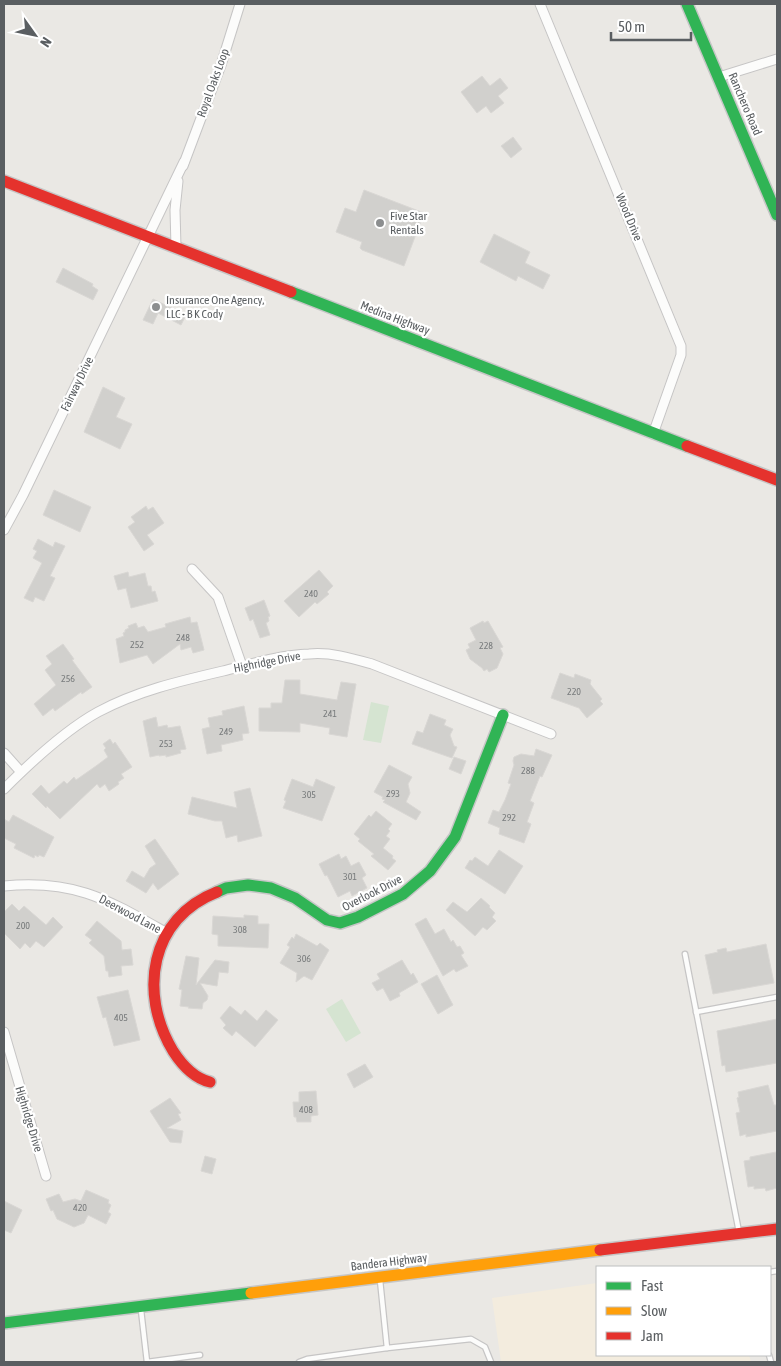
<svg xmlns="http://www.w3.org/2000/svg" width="781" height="1366" font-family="'Asap Condensed',sans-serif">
  <rect width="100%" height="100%" fill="#eae8e4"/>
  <polygon fill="#f3ecde" points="597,1283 597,1355 749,1355 751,1362 501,1362 492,1298"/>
  <g fill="#d5e4d1">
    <polygon points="371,702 389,706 381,743 363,740"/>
    <polygon points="342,999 361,1033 346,1042 326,1009"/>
  </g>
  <g fill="#d1d0cd" stroke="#d9d7d4">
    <polygon points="482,76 490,86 500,78 508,88 498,96 504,103 491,113 486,106 477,113 461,92"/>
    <polygon points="513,137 522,149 511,158 501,146"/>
    <polygon points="364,190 424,213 404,266 362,250 360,248 362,242 336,232 345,208 356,212"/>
    <polygon points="494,234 530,252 525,263 550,275 543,289 518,276 516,281 480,262"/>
    <polygon points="63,268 93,284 92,286 98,290 93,300 56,282"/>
    <polygon points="153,299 186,315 181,325 158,313 153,324 143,320"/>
    <polygon points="103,387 125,398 116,417 132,424 120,449 84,432"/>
    <polygon points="54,490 91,507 80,532 43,515"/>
    <polygon points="146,506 148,510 153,507 164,523 147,535 154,544 144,551 128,527 135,522 131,517"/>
    <polygon points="38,539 53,547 55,542 65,546 50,576 55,578 44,601 35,597 33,602 24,598 42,563 33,558 37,551 33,549"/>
    <polygon points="319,570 333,586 327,592 329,594 317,604 315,602 299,617 284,601"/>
    <polygon points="128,572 129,577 145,573 148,586 151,586 152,592 155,591 158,601 131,608 126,588 118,590 114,576"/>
    <polygon points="264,600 270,616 268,617 269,621 266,623 270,635 260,638 253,619 250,621 245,608"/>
    <polygon points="190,617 191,623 197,622 204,650 193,653 191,647 181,650 180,644 153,664 147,655 120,663 116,639 124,636 123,633 125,632 125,630 129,628 128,626 136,623 138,628 144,626 148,632 166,627 165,624"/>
    <polygon points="483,621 484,623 488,621 503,647 500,648 503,654 497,668 489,672 487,669 484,671 482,668 470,659 466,650 470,648 468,644 476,640 470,628"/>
    <polygon points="63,644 74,659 72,660 92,687 82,694 81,692 55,711 53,708 43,716 34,704 56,685 45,670 52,664 46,656"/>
    <polygon points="560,673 574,678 575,674 591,680 590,684 602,699 600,701 603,704 587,718 579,708 551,698"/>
    <polygon points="285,680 300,680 300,694 337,700 341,682 356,684 347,737 329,734 330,728 300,723 300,732 259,731 259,708 271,708 271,703 282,703"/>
    <polygon points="244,706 249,733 242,734 243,740 221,745 222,751 207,754 202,729 210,727 208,718 223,715 222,711"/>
    <polygon points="430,714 446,720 444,725 453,729 450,735 454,746 457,747 452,758 412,744 417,731 423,733"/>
    <polygon points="156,717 158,727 167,725 168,728 180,726 186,749 180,750 181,753 166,757 166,755 159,756 159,755 150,757 143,721"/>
    <polygon points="110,739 113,744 115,742 132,767 121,774 124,778 118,782 119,784 109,791 105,784 100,788 97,784 60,819 47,806 46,808 32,794 41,785 49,794 64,781 67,784 74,777 76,780 96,766 108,757 104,750 106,748 103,744"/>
    <polygon points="536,749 552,755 542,777 540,776 530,801 534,803 527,822 531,824 524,843 499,834 500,828 488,823 493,810 499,812 505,800 511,784 508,783 514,765 513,761 514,757 521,754 534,756"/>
    <polygon points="454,757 466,761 461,774 449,769"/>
    <polygon points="389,765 412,777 408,784 410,793 406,802 421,812 416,820 383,802 385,800 382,799 383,797 374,792"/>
    <polygon points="292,779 313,787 316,779 335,787 322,821 283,808 286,801 284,800"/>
    <polygon points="250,788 262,836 238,842 237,835 226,838 222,821 215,821 188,814 192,797 237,808 234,792"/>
    <polygon points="376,811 392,824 388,829 390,831 386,836 390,839 383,848 393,856 392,858 396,861 388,870 371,856 374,854 358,841 360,839 354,834 369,815 371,817"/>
    <polygon points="13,815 54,837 44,857 39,855 38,857 35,855 34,858 14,848 16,844 4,838 4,819 9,822"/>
    <polygon points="155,839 179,874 158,890 153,883 146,893 126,881 132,871 144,878 150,868 156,864 145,846"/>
    <polygon points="499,850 523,866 505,894 465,868 470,860 472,861 475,857 488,866"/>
    <polygon points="339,854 341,859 346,856 351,866 359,862 366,875 362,878 367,888 352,896 350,891 338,897 327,875 325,876 319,864"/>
    <polygon points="481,898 490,906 489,907 495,913 492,917 496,921 487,930 483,927 475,936 446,910 453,902 467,912"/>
    <polygon points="12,904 19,911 24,906 46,925 53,917 63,927 44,947 36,941 30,948 25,943 20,949 4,933 4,912"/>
    <polygon points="244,915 258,916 258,924 269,924 268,948 218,946 218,935 212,934 213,916 244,918"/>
    <polygon points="426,918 435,934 444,929 451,942 453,940 457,947 460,946 464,953 461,955 468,966 456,972 454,969 443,976 415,924"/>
    <polygon points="97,921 121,941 122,950 131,949 133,965 121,966 122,975 109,977 108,971 106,971 104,956 89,943 92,940 85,935"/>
    <polygon points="296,934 317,946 320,943 329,950 312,980 304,976 296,982 297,973 280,963 290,947 287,945 292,937 294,939"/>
    <polygon points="766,944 774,983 713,994 705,955 718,952 717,950 726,948 727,952"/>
    <polygon points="186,956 199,958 196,985 215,960 229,962 228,973 219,972 217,986 200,983 208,996 207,1000 203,1003 202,1009 188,1008 189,1007 180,1006 182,990 179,989"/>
    <polygon points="402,960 411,975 413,973 418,982 399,993 400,996 390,1001 383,988 377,991 372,983 380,979 377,974"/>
    <polygon points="437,975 453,1005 438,1014 421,984"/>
    <polygon points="128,990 140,1040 114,1046 106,1017 103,1018 97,997"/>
    <polygon points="230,1006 241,1015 245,1010 257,1021 266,1010 278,1020 255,1047 236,1031 232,1036 223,1028 226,1025 220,1018"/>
    <polygon points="777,1019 777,1063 726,1072 725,1065 722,1066 717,1031"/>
    <polygon points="365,1064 373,1077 354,1088 347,1074"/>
    <polygon points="768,1085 774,1105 777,1105 777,1131 746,1137 746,1134 740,1136 736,1113 740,1112 737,1098 739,1097 738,1092"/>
    <polygon points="316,1091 318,1115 311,1116 311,1122 297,1122 296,1117 294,1117 293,1102 299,1102 299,1092"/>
    <polygon points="170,1098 181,1113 178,1114 181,1120 167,1128 183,1131 181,1143 170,1142 150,1111"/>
    <polygon points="776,1152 777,1153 777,1188 766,1191 765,1188 754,1189 754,1186 748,1187 744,1161 750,1160 750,1157"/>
    <polygon points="205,1156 216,1159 212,1174 201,1171"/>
    <polygon points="86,1190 109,1200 108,1203 111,1205 108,1212 111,1214 106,1224 88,1215 84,1223 74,1227 57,1219 53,1210 51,1211 46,1199 59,1194 63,1202 75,1199 81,1201"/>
    <polygon points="4,1201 22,1210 11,1233 4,1230"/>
  </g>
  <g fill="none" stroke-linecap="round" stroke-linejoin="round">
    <g stroke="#c6c5c5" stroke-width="7">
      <g id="lane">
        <polyline points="685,954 739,1232"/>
        <polyline points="696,1012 777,997"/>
        <polyline points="770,1272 777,1271"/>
        <polyline points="380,1280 387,1348 471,1339 485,1347 491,1362"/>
        <polyline points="141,1310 147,1362"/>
        <polyline points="769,1355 771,1362"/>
        <polyline points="147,1362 200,1355"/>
        <polyline points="299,1362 307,1359 387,1348"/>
      </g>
    </g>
    <g stroke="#c6c5c5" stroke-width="11">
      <g id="street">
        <polyline points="540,4 681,346 681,355 653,434"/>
        <polyline points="719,77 777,59"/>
        <polyline points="183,166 221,65 240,4"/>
        <polyline points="176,247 175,210 178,181"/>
        <polyline points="4,530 23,495 184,162"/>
        <polyline points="192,569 218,597 242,666"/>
        <polyline points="4,753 21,772"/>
        <path d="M4,789C29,764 67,729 98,712C137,691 180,681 223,671C251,664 280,655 309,654C331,652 351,658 372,664L551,734"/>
        <path d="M4,886C75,879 108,900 167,933"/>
        <polyline points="4,1032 46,1176"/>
      </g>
    </g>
    <g stroke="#c6c6c6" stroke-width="14">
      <g id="fast">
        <polyline points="687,4 777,215"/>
        <polyline points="291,292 687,446"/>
        <polyline points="217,892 226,888 248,885 271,888 295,898 327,920 340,923 358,917 403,894 430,871 455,837 503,715"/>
        <polyline points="4,1323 251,1293"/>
      </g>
    </g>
    <g stroke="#c6c6c6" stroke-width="14">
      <polyline id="slow" points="251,1293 600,1250"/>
    </g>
    <g stroke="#c6c6c6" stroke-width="14">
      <g id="jam">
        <polyline points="4,181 291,292"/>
        <polyline points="687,446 777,480"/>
        <path d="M210,1082C193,1078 182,1065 173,1051C138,993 150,918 217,892"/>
        <polyline points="600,1250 777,1229"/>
      </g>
    </g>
    <use href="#lane" stroke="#fcfcfb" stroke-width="4.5"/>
    <use href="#street" stroke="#fcfcfb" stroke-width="9"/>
    <use href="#fast" stroke="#30b455" stroke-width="11"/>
    <use href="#slow" stroke="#ff9f0a" stroke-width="11"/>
    <use href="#jam" stroke="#e5322d" stroke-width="11"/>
  </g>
  <g fill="#8c8e8f" stroke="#fff" stroke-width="2">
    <circle cx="380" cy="223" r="5"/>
    <circle cx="156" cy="307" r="5"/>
  </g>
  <g text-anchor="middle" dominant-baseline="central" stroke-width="4.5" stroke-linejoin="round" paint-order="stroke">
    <g font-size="10" fill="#797c7d">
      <text x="311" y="593">240</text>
      <text x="183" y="637">248</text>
      <text x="137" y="644">252</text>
      <text x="486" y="645">228</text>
      <text x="68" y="678">256</text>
      <text x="574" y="691">220</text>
      <text x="330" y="713">241</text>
      <text x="226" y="731">249</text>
      <text x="166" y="743">253</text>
      <text x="528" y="770">288</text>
      <text x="393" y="793">293</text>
      <text x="309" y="794">305</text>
      <text x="509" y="817">292</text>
      <text x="350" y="876">301</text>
      <text x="23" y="925">200</text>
      <text x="240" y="929">308</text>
      <text x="304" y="958">306</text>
      <text x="121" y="1017">405</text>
      <text x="306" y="1109">408</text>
      <text x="80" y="1207">420</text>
    </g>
    <g font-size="12" fill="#5a5e61" stroke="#fff">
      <text transform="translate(213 83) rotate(-70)">Royal Oaks Loop</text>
      <text transform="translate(745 104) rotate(67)">Ranchero Road</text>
      <text transform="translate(629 217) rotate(67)">Wood Drive</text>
      <text transform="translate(395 318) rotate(21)">Medina Highway</text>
      <text transform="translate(77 384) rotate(-64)">Fairway Drive</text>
      <text transform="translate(267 662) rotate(-11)">Highridge Drive</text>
      <text transform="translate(372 893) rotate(-27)">Overlook Drive</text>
      <text transform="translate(130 914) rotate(28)">Deerwood Lane</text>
      <text transform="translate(29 1119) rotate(73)">Highridge Drive</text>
      <text transform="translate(389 1262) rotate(-7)">Bandera Highway</text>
    </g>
    <g font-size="12" fill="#5a5e61" stroke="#fff" text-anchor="start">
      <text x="390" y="216">Five Star<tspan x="390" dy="14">Rentals</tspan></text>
      <text x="166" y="300">Insurance One Agency,<tspan x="166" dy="14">LLC - B K Cody</tspan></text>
    </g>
  </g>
  <rect width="781" height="1366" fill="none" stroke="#5a5e61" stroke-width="10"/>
  <rect x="596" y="1266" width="175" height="90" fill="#ffffff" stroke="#bdbfc0"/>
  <rect x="606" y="1282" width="25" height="8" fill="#30b455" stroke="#bdbfc0"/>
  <text x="641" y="1291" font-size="15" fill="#5a5e61">Fast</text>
  <rect x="606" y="1307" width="25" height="8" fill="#ff9f0a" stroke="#bdbfc0"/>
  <text x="641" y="1316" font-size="15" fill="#5a5e61">Slow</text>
  <rect x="606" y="1332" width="25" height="8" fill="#e5322d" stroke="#bdbfc0"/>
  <text x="641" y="1341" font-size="15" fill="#5a5e61">Jam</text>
  <g transform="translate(35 35) rotate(123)" stroke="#ffffff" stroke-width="4" paint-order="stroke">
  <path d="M0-4L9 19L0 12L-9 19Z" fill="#5a5e61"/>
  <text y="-8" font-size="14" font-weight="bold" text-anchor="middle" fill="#5a5e61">N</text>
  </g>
  <path d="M611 32v8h80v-8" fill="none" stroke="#5a5e61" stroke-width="2.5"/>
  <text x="618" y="32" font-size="15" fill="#5a5e61" stroke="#ffffff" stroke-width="4" paint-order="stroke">50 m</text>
</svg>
